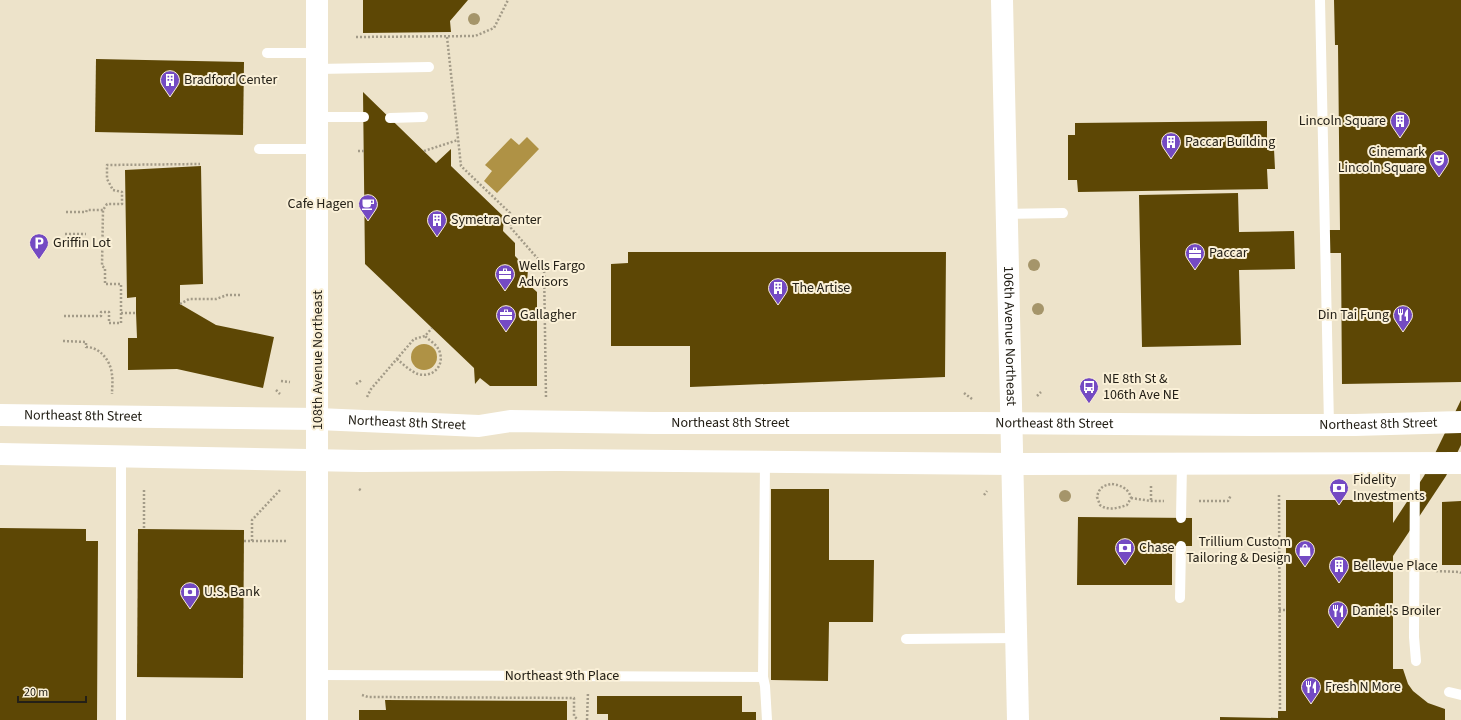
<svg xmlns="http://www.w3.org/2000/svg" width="1461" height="720" font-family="'Source Sans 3',sans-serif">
  <rect width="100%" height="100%" fill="#ede3ca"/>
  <g fill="#af9245">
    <polygon points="527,137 539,149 497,193 484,181 492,171 485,165 511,138 519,145"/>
    <circle cx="424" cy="357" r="13"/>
  </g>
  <g fill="#5d4705">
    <polygon points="363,0 468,0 450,21 451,32 363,33"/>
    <polygon points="1334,0 1461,0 1461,382 1342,384 1341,253 1329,253 1329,230 1340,230 1338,45 1335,45"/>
    <polygon points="96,59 244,62 243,135 95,132"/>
    <polygon points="363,92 436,163 451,149 451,166 504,217 503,231 515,243 515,256 528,269 527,283 537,292 537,386 490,386 480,378 475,384 474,368 365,264"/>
    <polygon points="1267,121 1267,150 1274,149 1275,169 1267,169 1268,189 1078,192 1077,180 1068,180 1068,135 1075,135 1075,123"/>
    <polygon points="201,166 203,284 180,285 180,304 216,325 274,337 263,388 177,369 128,370 128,338 137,338 136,313 136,297 127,298 125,170"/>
    <polygon points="1238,193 1239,232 1294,231 1295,269 1239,270 1241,345 1142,347 1139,195"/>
    <polygon points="628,252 946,252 945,377 690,387 690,346 611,346 611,264 628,263"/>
    <polygon points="1461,400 1461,445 1446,476 1393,556 1393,669 1403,669 1408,684 1413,691 1428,703 1445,709 1445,720 1220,720 1220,717 1278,718 1278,711 1286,711 1286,500 1393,500 1393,523 1424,476"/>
    <polygon points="771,489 829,489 829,560 874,560 873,622 829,622 828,681 771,680"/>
    <polygon points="1461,501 1461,565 1442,565 1442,502"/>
    <polygon points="1078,517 1192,518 1192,546 1172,546 1172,585 1077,585"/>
    <polygon points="0,528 86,529 86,541 98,541 97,720 0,720"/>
    <polygon points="138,529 244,530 243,678 137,677"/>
    <polygon points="597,696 742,696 742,712 756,712 756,720 608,720 608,714 597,714"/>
    <polygon points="385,700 567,701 567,720 359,720 359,710 386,710"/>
  </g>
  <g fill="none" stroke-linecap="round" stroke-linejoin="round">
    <g stroke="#a39b88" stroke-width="2.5" stroke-dasharray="2 2" stroke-linecap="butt">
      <polyline points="356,37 475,36 494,28 508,0"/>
      <polyline points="447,37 461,166 510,213 511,228 544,266 546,398"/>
      <polyline points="358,151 364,151"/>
      <polyline points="424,151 458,140"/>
      <polyline points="66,212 86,212 87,210 103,210"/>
      <polyline points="65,234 86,234"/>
      <polyline points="180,304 189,299 216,299 227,295 241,295"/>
      <polyline points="121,313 136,313"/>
      <polyline points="64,316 101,316 101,312 109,312 109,323 121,323 121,284 105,284 105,268 102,266 103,210 107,204 122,204 122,192 113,190 107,179 107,165 200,164"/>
      <path d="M63,341L86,342V347C100,347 111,361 112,375C113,381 112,388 112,394"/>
      <path d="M397,359C403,364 410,371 418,374C432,378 444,367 440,353C438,345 430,341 425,336"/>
      <polyline points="281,381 290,382"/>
      <polyline points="356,384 362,380"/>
      <polyline points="276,390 280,394"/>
      <polyline points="964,393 972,399"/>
      <polyline points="1037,396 1041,392"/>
      <polyline points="367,397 371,389 414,339 425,336 432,328"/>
      <path d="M1112,484C1121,485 1129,489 1131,498L1127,505C1118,508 1108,511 1100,505L1097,497C1099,488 1103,485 1112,484Z"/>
      <polyline points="1151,486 1151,501"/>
      <polyline points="359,489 362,491"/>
      <polyline points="144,490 144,529"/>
      <polyline points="984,495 987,491"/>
      <polyline points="1279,495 1280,711"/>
      <polyline points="1131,498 1151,501 1164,501"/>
      <polyline points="1199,501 1228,501 1231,495"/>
      <polyline points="244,541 287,541"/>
      <polyline points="252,541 252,520 281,489"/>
      <polyline points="1436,571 1459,572 1461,573"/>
      <polyline points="1279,610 1286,610"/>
      <polyline points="362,695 368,697 574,698 574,716 578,720"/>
      <polyline points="587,720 588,692"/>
    </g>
    <g stroke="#fff" stroke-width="10">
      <polyline points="1320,0 1329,425"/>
      <polyline points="267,53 317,53"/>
      <polyline points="317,69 429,67"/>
      <polyline points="317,117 364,117"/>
      <polyline points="390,118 423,117"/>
      <polyline points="259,149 317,149"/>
      <polyline points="1006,214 1063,213"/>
      <polyline points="765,462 763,677 765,686 767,720"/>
      <polyline points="1415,463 1414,637 1416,661"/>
      <polyline points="1181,518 1182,464"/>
      <polyline points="1180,598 1181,546"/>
      <polyline points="906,639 1016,638"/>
      <polyline points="318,675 763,677"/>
      <polyline points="1449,692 1461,695"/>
      <polyline points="121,720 121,456"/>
    </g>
    <path stroke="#fff" stroke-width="22" id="s1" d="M1002,0L1018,720"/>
    <polyline stroke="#fff" stroke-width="22" points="317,0 317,720"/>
    <g stroke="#fff" stroke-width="22">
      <path id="s2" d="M0,415L318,419L479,426L510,421L654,423H975L1253,425H1355L1461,422"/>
      <polyline points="0,454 361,461 559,460 1012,464 1461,463"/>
    </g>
  </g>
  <g fill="#a5956a">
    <circle cx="474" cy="19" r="6"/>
    <circle cx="1034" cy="265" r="6"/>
    <circle cx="1038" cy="309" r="6"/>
    <circle cx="1065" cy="496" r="6"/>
  </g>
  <defs>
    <g id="building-pin" transform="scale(1)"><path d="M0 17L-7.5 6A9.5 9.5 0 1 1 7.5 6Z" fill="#744ac3" stroke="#faf0d7"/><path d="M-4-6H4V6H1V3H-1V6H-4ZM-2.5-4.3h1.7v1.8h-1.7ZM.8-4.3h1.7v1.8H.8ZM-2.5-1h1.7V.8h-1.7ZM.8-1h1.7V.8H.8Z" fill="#fff"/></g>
    <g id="theatre-pin" transform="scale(1)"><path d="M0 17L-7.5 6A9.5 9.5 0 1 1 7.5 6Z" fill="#744ac3" stroke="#faf0d7"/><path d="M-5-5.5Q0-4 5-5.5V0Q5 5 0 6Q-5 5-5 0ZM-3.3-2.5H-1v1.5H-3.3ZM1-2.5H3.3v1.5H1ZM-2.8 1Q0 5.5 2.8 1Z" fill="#fff"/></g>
    <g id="cafe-pin" transform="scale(1)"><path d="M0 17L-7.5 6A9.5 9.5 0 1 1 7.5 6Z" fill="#744ac3" stroke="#faf0d7"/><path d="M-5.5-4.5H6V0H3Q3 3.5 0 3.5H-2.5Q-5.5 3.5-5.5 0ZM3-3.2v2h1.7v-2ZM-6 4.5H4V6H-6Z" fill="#fff"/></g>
    <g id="parking-pin" transform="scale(1)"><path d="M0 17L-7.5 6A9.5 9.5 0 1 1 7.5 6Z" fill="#744ac3" stroke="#faf0d7"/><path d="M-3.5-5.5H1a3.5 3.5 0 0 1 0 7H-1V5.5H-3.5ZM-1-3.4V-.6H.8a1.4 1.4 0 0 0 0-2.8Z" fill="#fff"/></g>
    <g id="office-pin" transform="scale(1)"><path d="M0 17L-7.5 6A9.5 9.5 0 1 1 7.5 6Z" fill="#744ac3" stroke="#faf0d7"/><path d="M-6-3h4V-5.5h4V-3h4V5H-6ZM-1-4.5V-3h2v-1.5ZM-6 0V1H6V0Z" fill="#fff"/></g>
    <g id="restaurant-pin" transform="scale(1)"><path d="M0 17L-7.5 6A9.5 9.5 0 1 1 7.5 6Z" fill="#744ac3" stroke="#faf0d7"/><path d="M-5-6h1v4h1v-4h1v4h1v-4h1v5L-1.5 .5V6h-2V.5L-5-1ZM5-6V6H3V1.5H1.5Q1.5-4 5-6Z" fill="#fff"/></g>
    <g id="bus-pin" transform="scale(1)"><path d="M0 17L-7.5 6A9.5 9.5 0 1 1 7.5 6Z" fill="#744ac3" stroke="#faf0d7"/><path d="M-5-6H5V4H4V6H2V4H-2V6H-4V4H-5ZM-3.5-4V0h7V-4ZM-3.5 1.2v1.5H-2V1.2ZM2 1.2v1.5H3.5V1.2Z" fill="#fff"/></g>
    <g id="bank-pin" transform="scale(1)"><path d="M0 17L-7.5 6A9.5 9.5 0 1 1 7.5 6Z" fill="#744ac3" stroke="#faf0d7"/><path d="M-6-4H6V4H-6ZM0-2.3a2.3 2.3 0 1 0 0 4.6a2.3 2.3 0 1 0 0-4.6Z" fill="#fff"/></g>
    <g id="shop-pin" transform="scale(1)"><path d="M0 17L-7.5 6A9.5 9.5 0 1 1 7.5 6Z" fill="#744ac3" stroke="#faf0d7"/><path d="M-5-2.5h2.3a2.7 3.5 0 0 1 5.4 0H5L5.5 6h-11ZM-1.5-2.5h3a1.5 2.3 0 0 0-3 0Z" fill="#fff"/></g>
  </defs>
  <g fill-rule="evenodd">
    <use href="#building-pin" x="170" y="80"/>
    <use href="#building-pin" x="1400" y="121"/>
    <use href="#building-pin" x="1171" y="142"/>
    <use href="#theatre-pin" x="1439" y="160"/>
    <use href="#cafe-pin" x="368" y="204"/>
    <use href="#building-pin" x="437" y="220"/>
    <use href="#parking-pin" x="39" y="243"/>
    <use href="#office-pin" x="1195" y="253"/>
    <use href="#office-pin" x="505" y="274"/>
    <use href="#building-pin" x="778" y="288"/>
    <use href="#office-pin" x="506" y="315"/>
    <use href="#restaurant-pin" x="1403" y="315"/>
    <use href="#bus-pin" x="1089" y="387"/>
    <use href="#bank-pin" x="1339" y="488"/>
    <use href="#bank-pin" x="1125" y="548"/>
    <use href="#shop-pin" x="1305" y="550"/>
    <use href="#building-pin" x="1339" y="566"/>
    <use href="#bank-pin" x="190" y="592"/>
    <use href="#restaurant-pin" x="1338" y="611"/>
    <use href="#restaurant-pin" x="1311" y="687"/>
  </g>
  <g text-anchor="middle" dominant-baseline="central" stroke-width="4" stroke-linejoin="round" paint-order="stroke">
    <g font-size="14" fill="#242017" stroke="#faf0d7" text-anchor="start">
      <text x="184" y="80">Bradford Center</text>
      <text x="1386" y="121" text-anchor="end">Lincoln Square</text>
      <text x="1185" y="142">Paccar Building</text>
      <text x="1425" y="152" text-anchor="end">Cinemark<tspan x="1425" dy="16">Lincoln Square</tspan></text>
      <text x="354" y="204" text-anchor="end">Cafe Hagen</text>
      <text x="451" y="220">Symetra Center</text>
      <text x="53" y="243">Griffin Lot</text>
      <text x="1209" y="253">Paccar</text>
      <text x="519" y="266">Wells Fargo<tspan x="519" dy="16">Advisors</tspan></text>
      <text x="792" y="288">The Artise</text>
      <text x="520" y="315">Gallagher</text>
      <text x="1389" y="315" text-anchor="end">Din Tai Fung</text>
      <text x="1103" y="379">NE 8th St &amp;<tspan x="1103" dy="16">106th Ave NE</tspan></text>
      <text x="1353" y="480">Fidelity<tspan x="1353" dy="16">Investments</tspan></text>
      <text x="1291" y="542" text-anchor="end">Trillium Custom<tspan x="1291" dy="16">Tailoring &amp; Design</tspan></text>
      <text x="1139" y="548">Chase</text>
      <text x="1353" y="566">Bellevue Place</text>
      <text x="204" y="592">U.S. Bank</text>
      <text x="1352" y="611">Daniel's Broiler</text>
      <text x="1325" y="687">Fresh N More</text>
    </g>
    <g font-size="14" fill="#242017" stroke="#faf0d7">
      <text stroke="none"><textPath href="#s1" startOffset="336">106th Avenue Northeast</textPath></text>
      <text transform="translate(318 360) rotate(-90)">108th Avenue Northeast</text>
      <text stroke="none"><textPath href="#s2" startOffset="83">Northeast 8th Street</textPath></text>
      <text stroke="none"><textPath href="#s2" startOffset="407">Northeast 8th Street</textPath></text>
      <text stroke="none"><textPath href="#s2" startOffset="731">Northeast 8th Street</textPath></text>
      <text stroke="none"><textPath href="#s2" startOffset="1055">Northeast 8th Street</textPath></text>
      <text stroke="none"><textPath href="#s2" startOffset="1379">Northeast 8th Street</textPath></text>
      <text x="562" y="676">Northeast 9th Place</text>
    </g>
  </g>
  <path d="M18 696v6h68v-6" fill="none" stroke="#242017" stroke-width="2"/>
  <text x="24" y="696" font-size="12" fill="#242017" stroke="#faf0d7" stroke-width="3" paint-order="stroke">20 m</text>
</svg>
